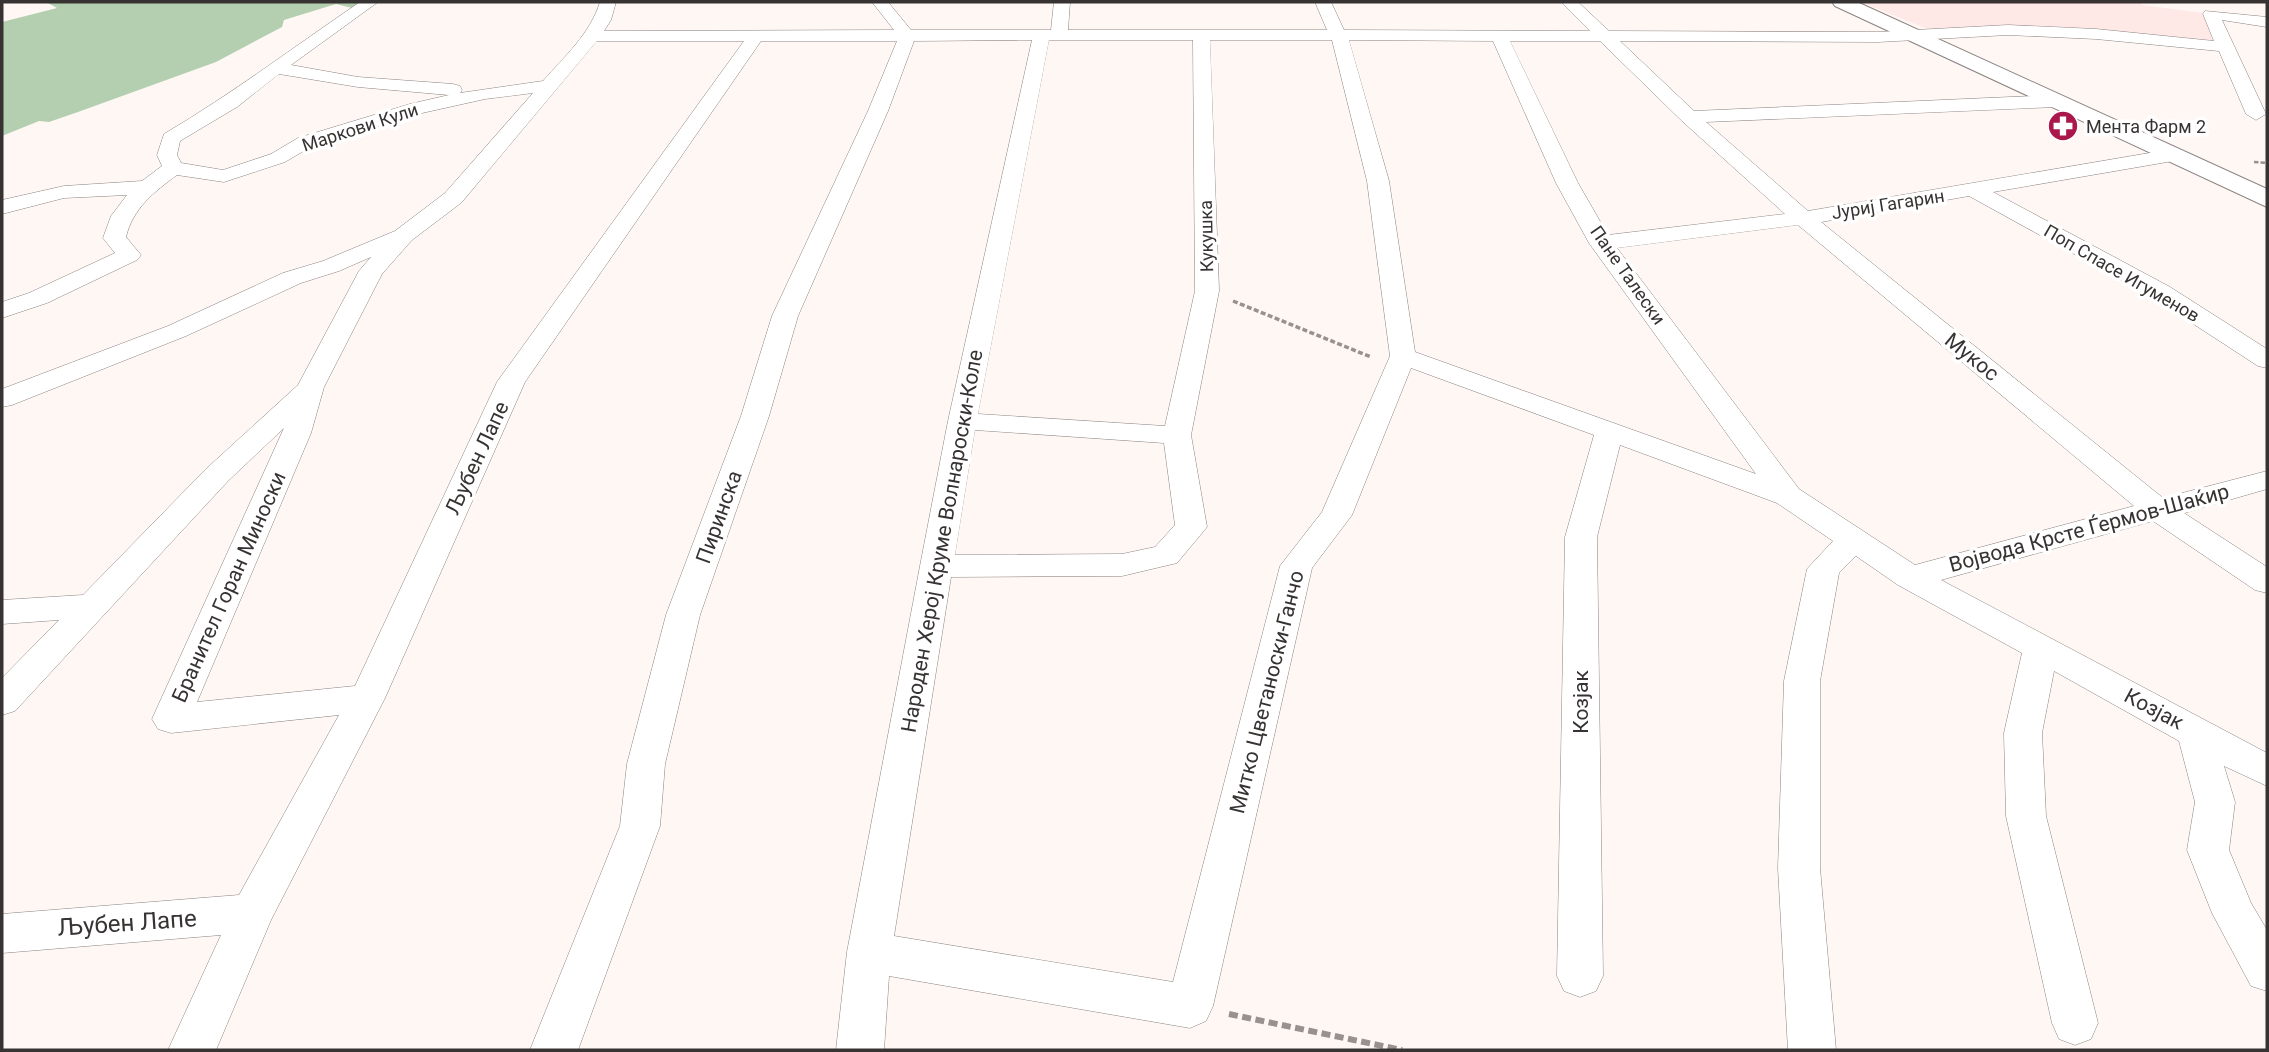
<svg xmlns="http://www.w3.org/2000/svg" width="2269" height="1052" font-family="Roboto,sans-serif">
  <rect width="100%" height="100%" fill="#fff7f4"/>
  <polygon fill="#ffe9e7" points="1861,2 2139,2 2143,5 2211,14 2226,47 2181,41 1932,31"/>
  <polygon fill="#b4cfb0" points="46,2 370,2 356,9 336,4 284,20 282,27 216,62 78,112 49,122 39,121 2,136 2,22 57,8"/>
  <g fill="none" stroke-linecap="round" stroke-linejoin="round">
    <g stroke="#8a8381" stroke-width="1">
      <path id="minor" d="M360,2H378L291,65L358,77L453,84L460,86L462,90L460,93L543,81C565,56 590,34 600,2H616L611,20L604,31L894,30L872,2H888L911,30H1051L1054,2H1070L1068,30H1327L1315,2H1331L1344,30L1590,31L1561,2H1578L1609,31L1878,32L2008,25L2096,29L2214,41L2203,14L2205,11L2267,17V27L2222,20L2266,114L2256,120L2246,114L2219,51L2096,39L2008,35L1878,42L1620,41L1694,111L2056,95L2065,101L2056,107L1706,122L1808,211L2173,149L2180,151L2183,155L2180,159L2173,161L1993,192L2170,287L2267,349V368L2258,366L2152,297L1969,196L1821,222L2163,498L2267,471V489L2184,513L2267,567V593L2255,590L2153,521L1941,580L2267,753V786L2224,766L2235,802L2229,850L2251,903L2267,930V991L2251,986L2212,913L2187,850L2195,802L2179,741L2054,671L2042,733L2046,816L2098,1023L2091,1039L2075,1045L2059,1039L2052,1023L2006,816L2004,733L2022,653L1898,585L1856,556L1839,573L1820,681V868L1836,1050H1788L1778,868L1784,681L1807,569L1833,541L1777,503L1620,445L1597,537L1603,976L1596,991L1580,997L1564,991L1557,976L1565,537L1594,435L1411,368L1352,515L1312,568L1213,1006L1206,1021L1190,1028L889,976L884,1050H836L847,952L920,566L948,421L1032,40L914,41L888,111L798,316L769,416L700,615L665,764L660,826L578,1050H530L620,826L627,764L666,615L741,416L772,316L868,111L897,41H761L525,382L385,698L271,920L216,1050H168L221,935L2,953V914L239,895L339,715L171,733L158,729L152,719L284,428L228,481L15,711L2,715V678L59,620L2,624V600L83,595L206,469L298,385L359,271L371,257L339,271L301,283L186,336L12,405L2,407V389L168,326L283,273L323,261L395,231L445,193L533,93L485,99L422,113L312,146L285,162L224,182L177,175C154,192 133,208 126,237L141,255L137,260L47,303L2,318V302L29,293L115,253L103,238L111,216L127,195L64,198L2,214V200L64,186L142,181L162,166L157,155L164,134C232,94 295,46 360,2ZM1049,40H1193L1195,291L1165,426L978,414ZM1210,40H1332L1367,181L1390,356L1322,512L1280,566L1173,982L894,936L951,577L1122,576L1177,563L1207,527L1191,435L1219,291ZM1349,40L1493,41L1556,183L1589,243L1756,474L1415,352L1389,181ZM597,41H744L497,382L355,686L197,702L311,433L324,387L382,274L412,240L461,203ZM1510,41H1600L1682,121L1785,214L1608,235L1578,183ZM279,74L358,87L449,95L410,104L298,138L271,154L223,170L181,163L177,155L180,141L237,107ZM1798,225L2134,506L1915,565L1799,489L1617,248ZM975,430L1164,443L1175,525L1155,547L1122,554L955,555Z"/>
    </g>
    <g stroke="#8a8381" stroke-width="2">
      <polygon id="tertiary" points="1832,2 1857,2 2267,189 2267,207 1835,6"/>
    </g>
    <polyline stroke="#97918f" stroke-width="2.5" stroke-dasharray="4.5 2" stroke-linecap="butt" points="2254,162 2267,163"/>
    <polyline stroke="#97918f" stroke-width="3.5" stroke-dasharray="5 2.5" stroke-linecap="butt" points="1233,301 1371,357"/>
    <polyline stroke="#97918f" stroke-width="6" stroke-dasharray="9 4.5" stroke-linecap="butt" points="1229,1014 1402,1050"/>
    <use href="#minor" fill="#fff" fill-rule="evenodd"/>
    <use href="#tertiary" fill="#fff" fill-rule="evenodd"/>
  </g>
  <defs>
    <g id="pharmacy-disc" transform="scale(1.575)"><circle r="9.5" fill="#aa174b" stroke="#fff"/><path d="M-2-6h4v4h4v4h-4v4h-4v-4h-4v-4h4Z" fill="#fff"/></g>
  </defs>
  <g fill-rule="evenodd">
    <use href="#pharmacy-disc" x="2063" y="126"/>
  </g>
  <g text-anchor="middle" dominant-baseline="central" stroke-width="7" stroke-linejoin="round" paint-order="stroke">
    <g font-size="18" fill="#363332" stroke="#fff" text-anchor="start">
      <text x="2086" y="126">Мента Фарм 2</text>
    </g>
    <g font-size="18" fill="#363332" stroke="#fff">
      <text transform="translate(360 127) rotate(-18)">Маркови Кули</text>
      <text transform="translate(1888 204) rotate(-9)">Јуриј Гагарин</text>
      <text transform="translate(1206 236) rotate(-91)">Кукушка</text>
      <text transform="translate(2122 273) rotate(30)">Поп Спасе Игуменов</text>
      <text transform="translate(1628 275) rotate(55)">Пане Талески</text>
    </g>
    <g font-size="21" fill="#363332" stroke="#fff">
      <text transform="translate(1972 357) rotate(39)">Мукос</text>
      <text transform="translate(477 458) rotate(-65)">Љубен Лапе</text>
      <text transform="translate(719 517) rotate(-70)">Пиринска</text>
      <text transform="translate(2089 528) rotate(-15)">Војвода Крсте Ѓермов-Шаќир</text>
      <text transform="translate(942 541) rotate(-80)">Народен Херој Круме Волнароски-Коле</text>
      <text transform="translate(229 587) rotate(-66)">Бранител Горан Миноски</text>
      <text transform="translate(1267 692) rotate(-76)">Митко Цветаноски-Ганчо</text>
      <text transform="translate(1581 702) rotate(-90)">Козјак</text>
      <text transform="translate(2154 709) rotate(28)">Козјак</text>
    </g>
    <g font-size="24" fill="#363332" stroke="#fff">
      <text transform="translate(127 923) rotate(-4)">Љубен Лапе</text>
    </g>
  </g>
  <rect width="2269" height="1052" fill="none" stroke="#363332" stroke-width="7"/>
</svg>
